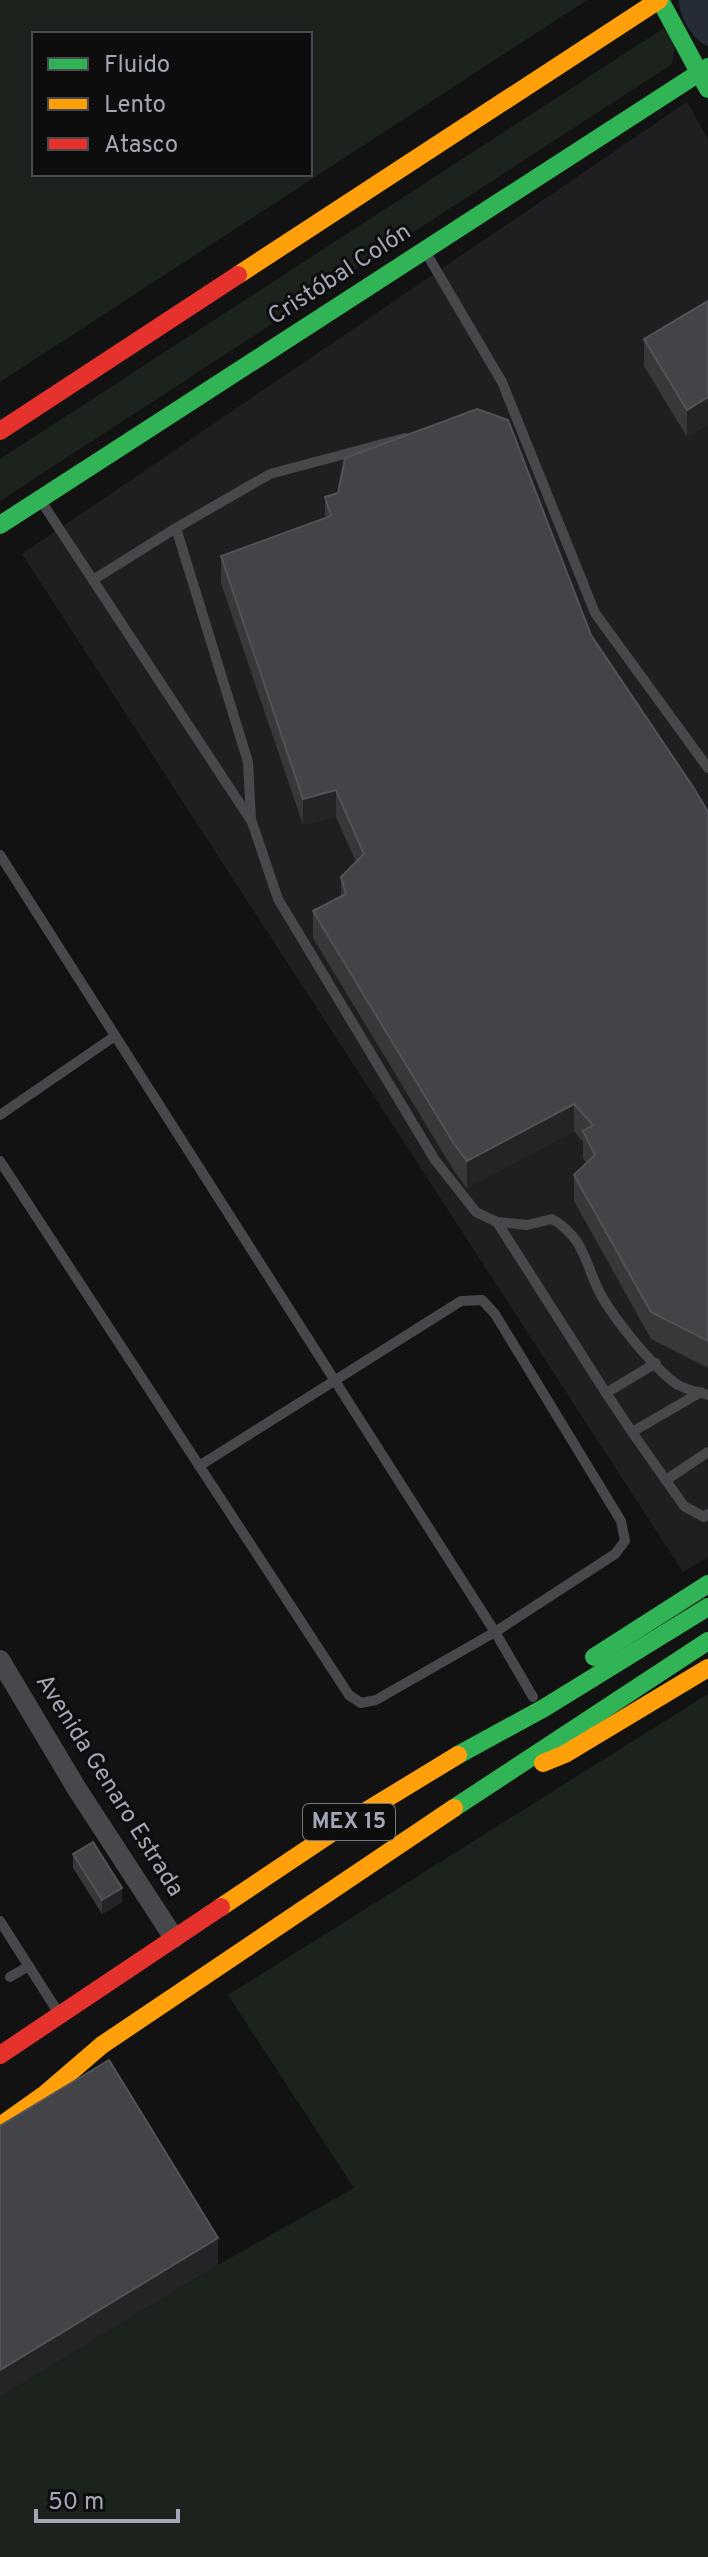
<svg xmlns="http://www.w3.org/2000/svg" width="708" height="2557" font-family="Overpass,sans-serif">
  <rect width="100%" height="100%" fill="#121213"/>
  <polygon fill="#1f1f21" points="687,102 708,139 708,1557 683,1572 22,554"/>
  <g fill="#1c231d" fill-rule="evenodd">
    <path d="M0,0H587L0,382ZM34,34H310V174H34Z"/>
    <polygon points="664,28 675,45 672,64 0,501 0,459"/>
    <polygon points="708,1694 708,2557 0,2557 0,2397 218,2265 354,2188 228,1995"/>
  </g>
  <path fill="#252c35" d="M679,0H708V46C693,41 678,15 679,0Z"/>
  <g fill="none" stroke-linecap="round" stroke-linejoin="round">
    <g stroke="#46484c" stroke-width="10">
      <polyline points="425,251 502,382 595,613 708,768"/>
      <path d="M41,501L252,822L278,899L435,1160L476,1212L497,1222L527,1225L552,1219C586,1239 584,1263 601,1295C615,1320 655,1370 678,1385C687,1390 699,1392 708,1395"/>
      <polyline points="176,528 248,762 251,820"/>
      <polyline points="93,580 176,528 270,474 405,438"/>
      <polyline points="0,855 495,1632 533,1697"/>
      <polyline points="0,1115 115,1036"/>
      <polyline points="0,1161 349,1695 361,1703 376,1700 495,1632 615,1554 625,1541 621,1521 495,1314 482,1300 461,1301 199,1466"/>
      <polyline points="497,1222 606,1393 656,1363"/>
      <polyline points="606,1393 632,1432 701,1392"/>
      <polyline points="632,1432 684,1506 704,1517 708,1514"/>
      <polyline points="666,1480 708,1452"/>
      <polyline points="0,1921 56,2009"/>
      <polyline points="10,1977 29,1966"/>
    </g>
    <polyline stroke="#46484c" stroke-width="20" points="0,1660 77,1789 174,1938"/>
    <g stroke="#30b455" stroke-width="18">
      <polyline points="660,0 708,89"/>
      <polyline points="0,525 708,67"/>
      <polyline points="594,1657 708,1584"/>
      <polyline points="458,1755 544,1708 708,1607"/>
      <polyline points="454,1808 708,1641"/>
    </g>
    <g stroke="#ff9f0a" stroke-width="18">
      <polyline points="238,275 659,0"/>
      <polyline points="543,1763 565,1754 708,1668"/>
      <polyline points="221,1907 348,1822 458,1755"/>
      <polyline points="0,2126 45,2094 102,2045 454,1808"/>
    </g>
    <g stroke="#e5322d" stroke-width="18">
      <polyline points="0,431 238,275"/>
      <polyline points="0,2055 221,1907"/>
    </g>
  </g>
  <g fill="#38383b">
    <polygon points="708,301 708,424 687,437 644,366 644,339"/>
    <polygon points="325,497 591,635 708,812 708,1368 651,1339 574,1201 574,1175 586,1163 583,1158 583,1142 574,1131 467,1188 454,1171 313,938 313,911 341,896 341,877 356,862 336,817 303,825 221,583 221,556 325,518"/>
    <polygon points="73,1854 122,1902 102,1914 73,1868"/>
  </g>
  <g fill="#242426">
    <polygon points="708,397 708,424 687,437 687,410"/>
    <polygon points="336,790 336,817 303,825 303,799"/>
    <polygon points="574,1104 574,1131 467,1188 467,1161"/>
    <polygon points="122,1888 122,1902 102,1914 102,1900"/>
    <polygon points="218,2238 218,2265 0,2397 0,2370"/>
  </g>
  <g fill="#434448" stroke="#525359" stroke-width="2">
    <polygon points="708,301 708,397 687,410 644,339"/>
    <polygon points="477,409 508,420 591,635 693,787 708,812 708,1341 651,1312 574,1175 595,1155 583,1131 593,1125 574,1104 467,1161 454,1144 313,911 346,894 341,877 364,854 336,790 303,799 221,556 331,516 325,497 338,493 345,458"/>
    <polygon points="93,1842 122,1888 102,1900 73,1854"/>
    <polygon points="109,2060 218,2238 0,2370 0,2126"/>
  </g>
  <g text-anchor="middle" dominant-baseline="central" stroke-width="6" stroke-linejoin="round" paint-order="stroke">
    <rect fill="#0d0d0e" stroke="#757883" stroke-width="2" x="303" y="1804" width="92" height="36" rx="6"/>
    <g font-size="22" font-weight="bold" fill="#a2a6b5">
      <text x="349" y="1822">MEX 15</text>
    </g>
    <g font-size="24" fill="#a2a6b5" stroke="#0d0d0e">
      <text transform="translate(340 275) rotate(-33)">Cristóbal Colón</text>
      <text transform="translate(109 1786) rotate(58)">Avenida Genaro Estrada</text>
    </g>
  </g>
  <rect x="32" y="32" width="280" height="144" fill="#0d0d0e" stroke="#494a51" stroke-width="2"/>
  <rect x="48" y="58" width="40" height="12" fill="#30b455" stroke="#494a51" stroke-width="2"/>
  <text x="104" y="72" font-size="24" fill="#a2a6b5">Fluido</text>
  <rect x="48" y="98" width="40" height="12" fill="#ff9f0a" stroke="#494a51" stroke-width="2"/>
  <text x="104" y="112" font-size="24" fill="#a2a6b5">Lento</text>
  <rect x="48" y="138" width="40" height="12" fill="#e5322d" stroke="#494a51" stroke-width="2"/>
  <text x="104" y="152" font-size="24" fill="#a2a6b5">Atasco</text>
  <path d="M36 2509v12h142v-12" fill="none" stroke="#a2a6b5" stroke-width="4"/>
  <text x="48" y="2509" font-size="24" fill="#a2a6b5" stroke="#0d0d0e" stroke-width="6" paint-order="stroke">50 m</text>
</svg>
